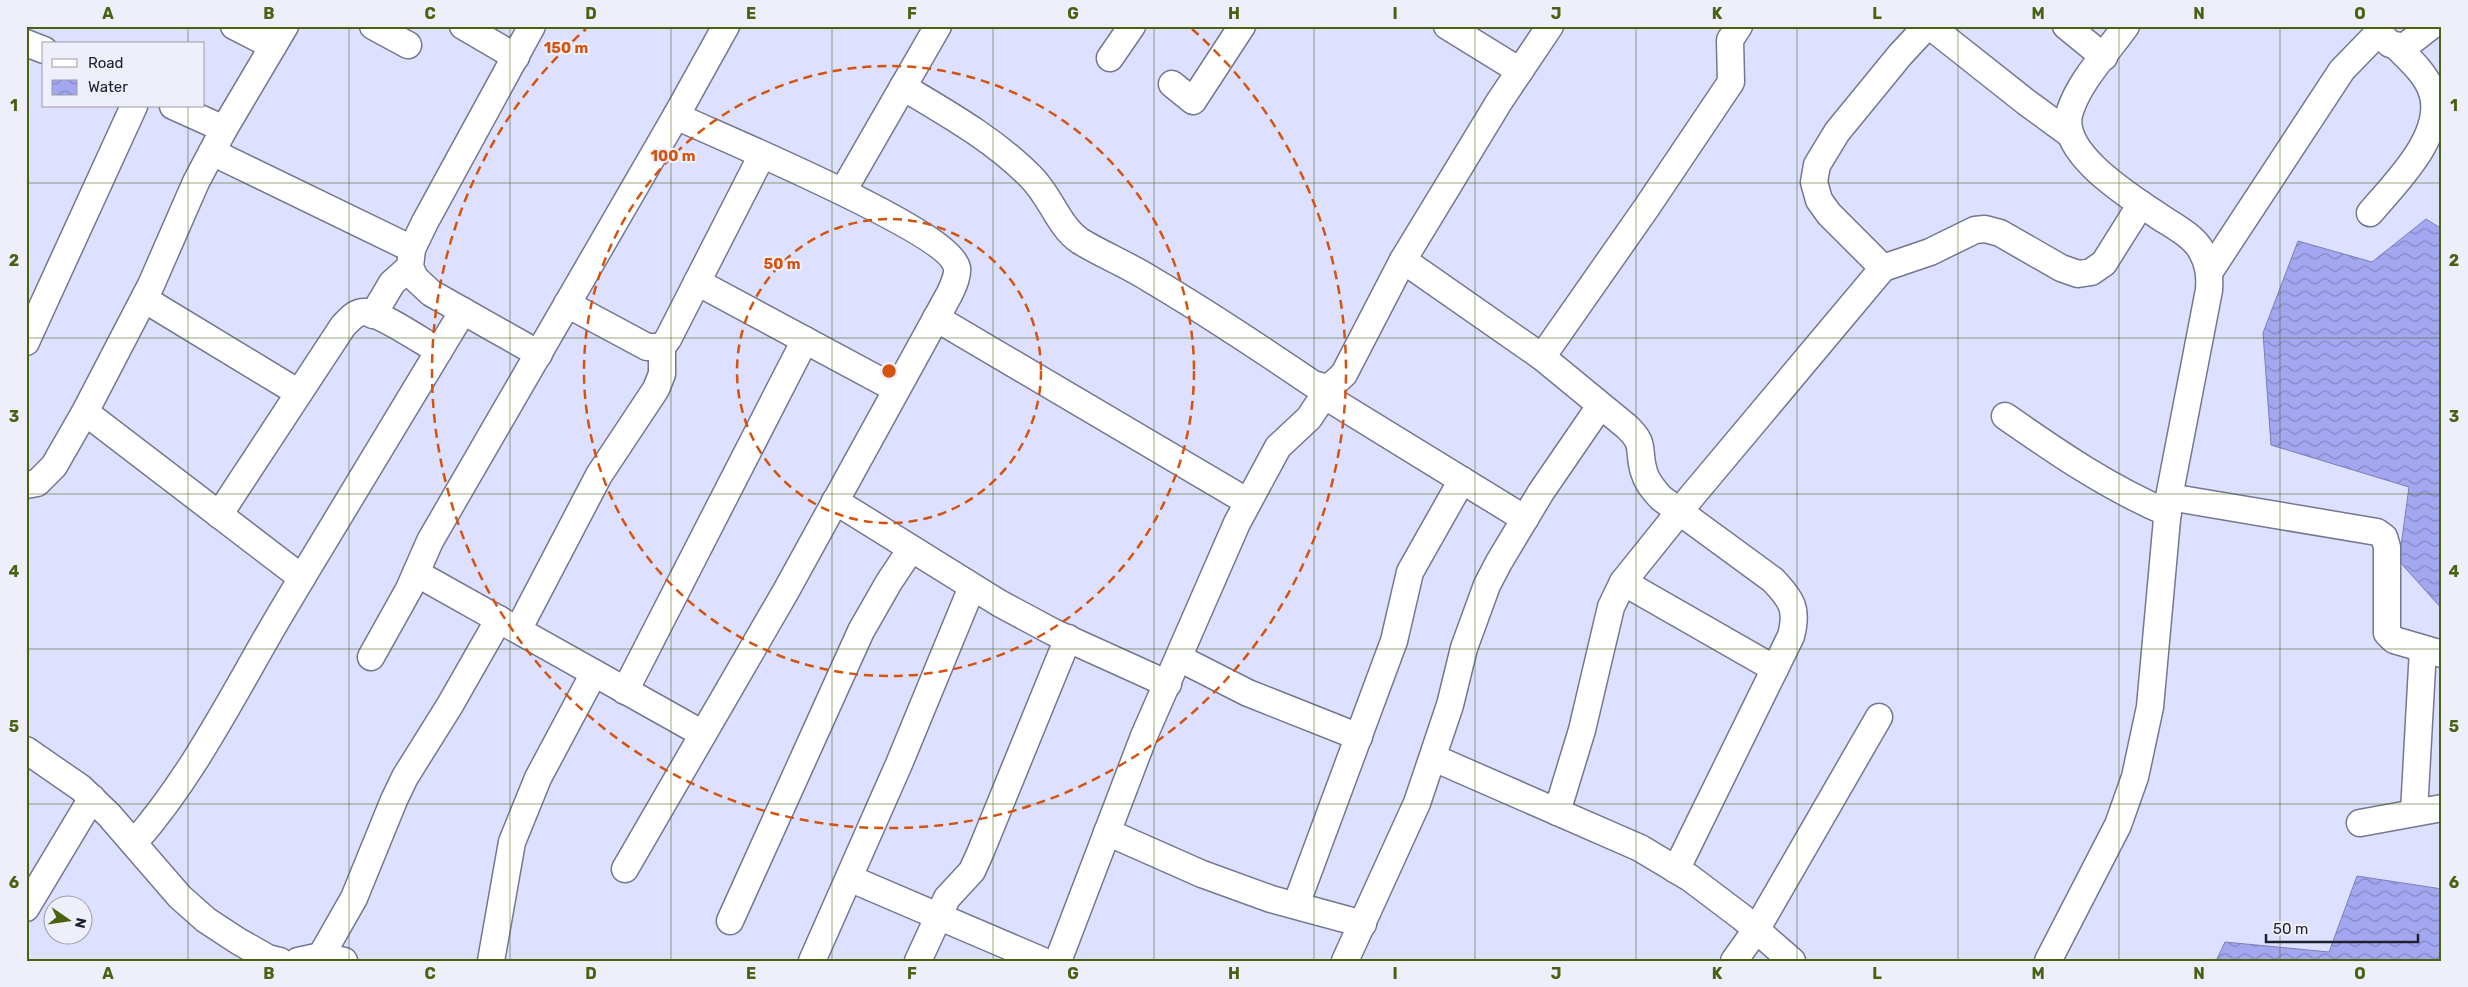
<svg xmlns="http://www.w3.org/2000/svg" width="2468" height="987" font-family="Rubik,sans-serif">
  <defs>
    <pattern id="water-waves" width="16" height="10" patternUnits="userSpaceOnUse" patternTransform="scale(1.25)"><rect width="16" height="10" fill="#a3a7f0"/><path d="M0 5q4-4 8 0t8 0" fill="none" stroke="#8488c3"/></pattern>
  </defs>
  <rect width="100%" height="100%" fill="#dde0fe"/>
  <g fill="url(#water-waves)" stroke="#7c7fb5">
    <polygon points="2426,219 2442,229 2442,609 2399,561 2409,487 2271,445 2263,333 2298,241 2372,262"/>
    <polygon points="2357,876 2442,889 2442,961 2216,961 2225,942 2329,952"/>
  </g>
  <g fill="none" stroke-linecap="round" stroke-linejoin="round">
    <g stroke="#757791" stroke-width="29">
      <g id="minor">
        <polyline points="234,26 273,46"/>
        <polyline points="373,26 408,45"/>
        <polyline points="463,26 516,57"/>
        <polyline points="532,26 425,222 412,249 410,267 415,278 431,293 539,354"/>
        <polyline points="1447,26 1520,71"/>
        <polyline points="1927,26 1900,55 1837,132 1817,165 1814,182 1819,200 1829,214 1883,268 1930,252 1975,230 1985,229 2000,233 2061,268 2078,274 2091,272 2104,263 2141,204"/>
        <polyline points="1930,26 2026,102 2067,132"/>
        <polyline points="2066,26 2104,57"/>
        <polyline points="2384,38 2390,44 2404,47 2431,26"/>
        <polyline points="26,43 44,50"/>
        <polyline points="1110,58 1132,26"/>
        <polyline points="1172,84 1193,101 1242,26"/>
        <path d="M903,87C948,114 993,139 1030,176C1051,196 1058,226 1080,241C1103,255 1128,265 1150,279C1206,312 1260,348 1313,384L1329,388L1344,374L1403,260L1499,102L1550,26"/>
        <polyline points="173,106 224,129"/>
        <polyline points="212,152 412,249"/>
        <polyline points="843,191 938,26"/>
        <path d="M2370,213C2395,183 2446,135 2432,92C2426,74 2410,60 2397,47"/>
        <path d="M1403,260L1542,357L1626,426C1647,445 1637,450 1644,472C1647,483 1654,490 1661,498L1773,580C1792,600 1798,609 1791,636L1676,870"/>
        <polyline points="2210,271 2342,70 2378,33"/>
        <polyline points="697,282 896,389"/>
        <polyline points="144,299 299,393"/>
        <polyline points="567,304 647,347 662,347 668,339 762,155"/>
        <polyline points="373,315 392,283 410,267"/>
        <polyline points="936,318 1248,502"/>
        <polyline points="26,342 134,106"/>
        <polyline points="1542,357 1647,207 1731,82 1730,40 1739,26"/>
        <polyline points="1325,396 1525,519"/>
        <polyline points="85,412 302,578"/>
        <path d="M2005,416C2058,453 2109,488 2168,513"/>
        <polyline points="26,485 37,483 54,466 85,412 151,285 196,182 224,129 285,26"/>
        <polyline points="2169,497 2377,532 2384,537 2387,547 2387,633 2394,640 2442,654"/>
        <polyline points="835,501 999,603 1053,632 1168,684"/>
        <path d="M219,515L343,326C350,319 356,311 366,312C382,314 423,342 439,351"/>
        <polyline points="416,573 703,734"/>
        <polyline points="1623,582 1775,669"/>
        <polyline points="518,630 599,475 656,389 662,374 662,347"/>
        <polyline points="371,657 409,589 430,541 676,116 726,26"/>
        <polyline points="1179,658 1248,693 1359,737"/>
        <polyline points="625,691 805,340"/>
        <polyline points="26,750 81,788 109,815 180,897 206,920 238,941 268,958 280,961"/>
        <polyline points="1434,758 1640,848 1690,878 1743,918 1792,961"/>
        <polyline points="1557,812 1582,730 1611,607 1623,582 1692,496 1883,268"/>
        <polyline points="2414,812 2423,649"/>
        <polyline points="2360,823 2442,808"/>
        <polyline points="1107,832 1202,874 1271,899 1363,924"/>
        <path d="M134,843C193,776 233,695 278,618C339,515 402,413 463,311"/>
        <path d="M625,869L786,591L950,293C953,286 958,276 957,268C950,231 718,136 676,116"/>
        <polyline points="849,878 1043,961"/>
        <polyline points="1296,905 1394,641 1410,572 1462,480"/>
        <polyline points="26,908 92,798"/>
        <polyline points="730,921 861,631 889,582 911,549"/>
        <polyline points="321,956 354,898 394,800 405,777 450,705 499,619"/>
        <polyline points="298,961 321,956 344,961"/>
        <polyline points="491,961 512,842 538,778 594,673"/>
        <polyline points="812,961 899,764 972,587"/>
        <polyline points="918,961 947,898 972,871 981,851 1068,638"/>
        <polyline points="1058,961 1144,736 1237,523 1278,447 1309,418 1329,388"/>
        <polyline points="1345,961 1417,803 1450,705 1464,648 1487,585 1499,562 1541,492 1600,406"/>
        <polyline points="1734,961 1756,930 1879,717"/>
        <path d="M2048,961L2118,825L2135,777L2150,707L2169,497L2209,290C2210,275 2209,264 2201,250C2193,236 2174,226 2160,217C2131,197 2056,152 2070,111C2080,80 2107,53 2126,26"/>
      </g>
    </g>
    <use href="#minor" stroke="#fff" stroke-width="26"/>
  </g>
  <path fill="none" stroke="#496212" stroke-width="1" stroke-opacity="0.55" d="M188,26V44M349,26V961M510,26V961M671,26V961M832,26V961M993,26V961M1154,26V961M1314,26V961M1475,26V961M1636,26V961M1797,26V961M1958,26V961M2119,26V961M2280,26V961M188,106V961M26,183H2442M26,338H2442M26,494H2442M26,649H2442M26,804H2442"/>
  <g fill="none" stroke="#d4530f" stroke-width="2.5" stroke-dasharray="9 6">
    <circle cx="889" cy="371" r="152"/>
    <circle cx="889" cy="371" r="305"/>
    <path d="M1192 29A457 457 0 1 1 586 29"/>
  </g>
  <circle cx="889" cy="371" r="8" fill="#d4530f" stroke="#eeeffb" stroke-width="2.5"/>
  <g font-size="15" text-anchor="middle" font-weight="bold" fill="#d4530f" stroke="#eeeffb" stroke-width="4.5" stroke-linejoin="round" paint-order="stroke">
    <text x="566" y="53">150 m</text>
    <text x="673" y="161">100 m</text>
    <text x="782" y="269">50 m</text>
  </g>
  <rect width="2468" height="987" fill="none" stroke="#eeeffb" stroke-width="55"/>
  <rect x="42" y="42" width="162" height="65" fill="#eeeffb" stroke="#9c9da8"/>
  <rect x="52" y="59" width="25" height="8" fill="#ffffff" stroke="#9c9da8"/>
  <text x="88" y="68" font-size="15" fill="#20212c">Road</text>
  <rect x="52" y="80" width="25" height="15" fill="url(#water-waves)" stroke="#9c9da8"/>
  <text x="88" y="92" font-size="15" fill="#20212c">Water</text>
  <g transform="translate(68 920) rotate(103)"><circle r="24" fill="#eeeffb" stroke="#9c9da8"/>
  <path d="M0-4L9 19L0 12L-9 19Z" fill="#496212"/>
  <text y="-8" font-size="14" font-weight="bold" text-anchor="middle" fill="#20212c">N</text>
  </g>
  <path d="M2266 934v8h152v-8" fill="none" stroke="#20212c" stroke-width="2.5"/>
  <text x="2273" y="934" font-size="15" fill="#20212c" stroke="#eeeffb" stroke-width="4" paint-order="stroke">50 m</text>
  <rect x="28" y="28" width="2412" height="932" fill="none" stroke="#496212" stroke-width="2"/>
  <g font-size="16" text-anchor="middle" font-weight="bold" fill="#496212">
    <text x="108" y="19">A</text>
    <text x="269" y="19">B</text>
    <text x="430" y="19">C</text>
    <text x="591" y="19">D</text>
    <text x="751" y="19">E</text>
    <text x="912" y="19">F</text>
    <text x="1073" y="19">G</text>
    <text x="1234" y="19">H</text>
    <text x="1395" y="19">I</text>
    <text x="1556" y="19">J</text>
    <text x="1717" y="19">K</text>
    <text x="1877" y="19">L</text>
    <text x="2038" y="19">M</text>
    <text x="2199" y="19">N</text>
    <text x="2360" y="19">O</text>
    <text x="14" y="111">1</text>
    <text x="2454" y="111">1</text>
    <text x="14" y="266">2</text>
    <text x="2454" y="266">2</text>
    <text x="14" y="422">3</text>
    <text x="2454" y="422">3</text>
    <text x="14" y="577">4</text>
    <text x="2454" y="577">4</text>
    <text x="14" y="732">5</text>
    <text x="2454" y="732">5</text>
    <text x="14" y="888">6</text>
    <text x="2454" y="888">6</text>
    <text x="108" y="979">A</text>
    <text x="269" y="979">B</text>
    <text x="430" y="979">C</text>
    <text x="591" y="979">D</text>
    <text x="751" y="979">E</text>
    <text x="912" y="979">F</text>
    <text x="1073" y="979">G</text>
    <text x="1234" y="979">H</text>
    <text x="1395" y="979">I</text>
    <text x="1556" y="979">J</text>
    <text x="1717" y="979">K</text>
    <text x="1877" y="979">L</text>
    <text x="2038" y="979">M</text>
    <text x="2199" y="979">N</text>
    <text x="2360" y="979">O</text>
  </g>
</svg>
